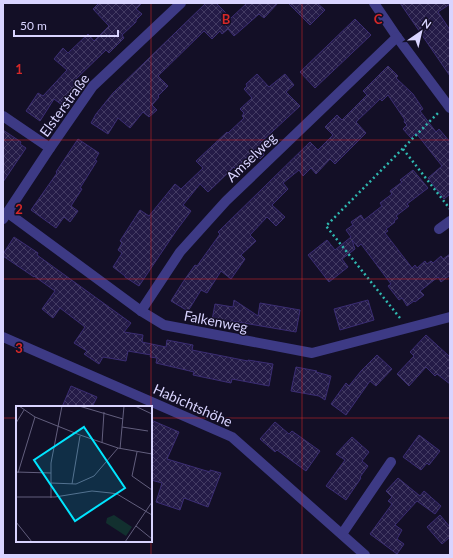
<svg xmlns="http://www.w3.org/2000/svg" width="453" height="558" font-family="Lato,sans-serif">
  <defs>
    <pattern id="building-cross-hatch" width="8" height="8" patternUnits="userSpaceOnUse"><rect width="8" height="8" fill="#241b47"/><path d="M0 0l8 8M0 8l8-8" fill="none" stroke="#433b63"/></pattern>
  </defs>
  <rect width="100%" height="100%" fill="#130f26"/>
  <g fill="url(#building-cross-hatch)" stroke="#3b2d73">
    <polygon points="99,3 142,3 136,9 142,14 136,20 136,22 122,35 124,38 109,53 106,50 76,79 81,83 62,105 54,99 40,121 26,111 38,93 43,96 67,70 54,59 63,48 68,53 88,34 94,41 109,26 93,9"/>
    <polygon points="206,3 216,3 231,18 247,3 278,3 264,18 259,14 234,36 228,29 222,34 220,31 212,39 204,31 158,76 168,86 158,96 159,97 152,105 157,110 149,117 143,112 130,128 118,118 108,134 91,123 96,114 113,93"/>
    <polygon points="288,3 317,3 325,10 310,25"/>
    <polygon points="400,3 450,3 450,4 438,12 450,30 450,76"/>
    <polygon points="355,19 371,35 315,88 300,72"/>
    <polygon points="388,66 398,76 396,78 413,94 423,109 420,111 436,132 439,129 450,142 450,194 444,199 428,178 442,166 416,133 411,138 403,129 407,125 404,122 405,120 388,95 382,101 380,99 356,122 366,133 335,164 330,159 316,174 311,168 303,176 299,170 283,183 288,189 272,205 285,217 276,226 267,217 250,235 256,241 241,255 245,259 231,279 221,271 207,293 201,290 188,311 171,301 183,282 195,265 197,266 220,234 218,232 310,142 318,150 333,135 325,127 337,115 342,120 367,95 363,91"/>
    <polygon points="257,74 269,87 285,74 294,85 286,92 300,106 260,143 264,155 260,159 253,152 235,169 234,167 208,192 200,184 183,205 191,211 176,231 139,286 125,277 125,276 113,267 122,253 118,250 122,243 120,241 140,210 149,216 175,184 181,189 203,168 196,161 227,132 228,133 244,118 242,116 244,113 240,109 252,98 244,89 247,86 246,84"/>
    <polygon points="3,130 21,142 20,144 26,148 3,182"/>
    <polygon points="78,139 99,153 95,160 97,161 80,188 82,189 71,206 78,211 70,222 64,217 56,228 31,210 57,173 56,172"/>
    <polygon points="413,170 428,188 407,204 409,206 396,216 398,218 394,221 395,222 386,229 388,231 385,233 412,268 415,265 417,268 425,261 427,264 431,261 433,263 441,256 443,259 450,254 450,275 441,282 438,277 420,291 424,295 415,302 414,301 407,306 402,298 399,300 388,286 391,284 361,244 358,247 352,240 355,249 342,259 348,267 329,282 308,255 327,240 335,250 351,237 346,230 353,225 351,222 361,215 364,220 382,206 380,203 392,194 390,191 402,182 400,180"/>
    <polygon points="14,237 38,253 37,255 131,323 124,332 143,335 142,342 166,347 167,340 193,345 192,350 248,361 248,360 273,364 269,386 232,379 231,383 193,375 194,372 156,363 157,358 150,357 151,355 128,351 126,361 103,357 99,364 84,354 87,351 74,343 85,327 60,308 53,318 42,309 55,291 34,276 34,277 3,256 3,254"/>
    <polygon points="234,300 258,316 260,303 300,310 296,332 232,321 232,324 212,320 215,304 233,307"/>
    <polygon points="368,300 374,320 340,330 334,309"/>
    <polygon points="426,335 450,357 450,384 437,374 435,376 426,367 409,386 397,374 414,356 410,352"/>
    <polygon points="377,355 392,369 376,386 370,381 346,415 331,404 346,383 349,386 361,371"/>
    <polygon points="296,367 317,371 316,372 331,376 325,400 319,396 291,391"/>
    <polygon points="71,386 97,397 92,407 62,407"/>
    <polygon points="151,420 179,432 167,459 210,472 210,470 221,473 208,507 184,498 180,510 156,502 162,483 151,480"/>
    <polygon points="275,422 289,434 292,431 320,451 306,471 277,450 275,452 260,439"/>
    <polygon points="419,435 440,451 429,465 427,463 421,470 403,457"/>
    <polygon points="352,437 369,452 362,461 368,466 360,477 361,478 346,500 326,486 345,460 336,454"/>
    <polygon points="398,478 420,496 424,491 441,506 435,514 417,501 395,525 402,530 397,539 404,544 397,554 370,534 392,504 388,501 392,497 386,491"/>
    <polygon points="440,515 450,527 450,537 442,544 427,527"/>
  </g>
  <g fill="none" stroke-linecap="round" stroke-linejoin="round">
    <g stroke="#2fb8b0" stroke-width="2.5" stroke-dasharray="2 3" stroke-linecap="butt">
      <polyline points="403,149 450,209"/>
      <polyline points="400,318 326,226 440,111"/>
    </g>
    <g stroke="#3d3a85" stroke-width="10">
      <polyline points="374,3 397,37 450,108"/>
      <polyline points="3,116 50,148"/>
      <polyline points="8,213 141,311 164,325 312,353 450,317"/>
      <polyline points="3,219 50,148 93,86 181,3"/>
      <polyline points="439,229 450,221"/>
      <polyline points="141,311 180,252 226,201 397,37"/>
      <polyline points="3,337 232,437 365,555"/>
      <polyline points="342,534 391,462"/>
    </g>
  </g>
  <path fill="none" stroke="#d62828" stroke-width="1" stroke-opacity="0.55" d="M151,3V407M302,3V555M3,140H450M3,279H450M151,407V541M3,418H17M151,418H450M151,541V555"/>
  <g text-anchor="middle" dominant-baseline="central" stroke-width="3" stroke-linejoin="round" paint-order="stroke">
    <g font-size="14" fill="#d9d4ff" stroke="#130f26">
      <text transform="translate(64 105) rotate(-54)">Elsterstraße</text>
      <text transform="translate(251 157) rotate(-44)">Amselweg</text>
      <text transform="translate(216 321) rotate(11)">Falkenweg</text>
      <text transform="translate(193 405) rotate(24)">Habichtshöhe</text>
    </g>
  </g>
  <g transform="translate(16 406)">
    <rect width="136" height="136" fill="#130f26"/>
    <path d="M98,109L116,121L110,130L90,117L91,112Z" fill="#12302f"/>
    <path fill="none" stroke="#625e7d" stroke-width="1" d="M3,0L19,11L64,29L102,42L136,48M63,0L107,13M119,0L136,8M0,17L8,4M106,21L132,25M86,37L88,6M104,43L108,0M121,46L116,70L136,84M0,66L35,67M2,67L19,11M35,77L60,78L78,70L102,42M56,78L64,30M0,91H39L76,85L95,87L101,88L136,109M35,92V57L46,0M0,116L16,136M120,120L136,133M109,136L136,96"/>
    <path fill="#00e5ff" fill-opacity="0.15" stroke="#00e5ff" stroke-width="2" d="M68,21L109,82L59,115L18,54Z"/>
    <rect width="136" height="136" fill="none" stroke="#d9d4ff" stroke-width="2"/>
  </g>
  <g font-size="13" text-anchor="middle" font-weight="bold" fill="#d62828" stroke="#130f26" stroke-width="3" stroke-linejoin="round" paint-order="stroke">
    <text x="226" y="24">B</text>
    <text x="378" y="24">C</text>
    <text x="19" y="74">1</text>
    <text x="19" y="214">2</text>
    <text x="19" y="353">3</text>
  </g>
  <rect width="453" height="558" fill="none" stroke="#d9d4ff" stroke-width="8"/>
  <g transform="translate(421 32) rotate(34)" stroke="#130f26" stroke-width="3" paint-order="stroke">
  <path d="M0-3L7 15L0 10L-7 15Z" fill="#d9d4ff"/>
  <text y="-6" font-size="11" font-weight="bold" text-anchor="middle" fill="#d9d4ff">N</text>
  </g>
  <path d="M14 30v6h104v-6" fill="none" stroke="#d9d4ff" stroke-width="2"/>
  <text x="20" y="30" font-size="12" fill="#d9d4ff" stroke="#130f26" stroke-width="3" paint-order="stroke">50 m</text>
</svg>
